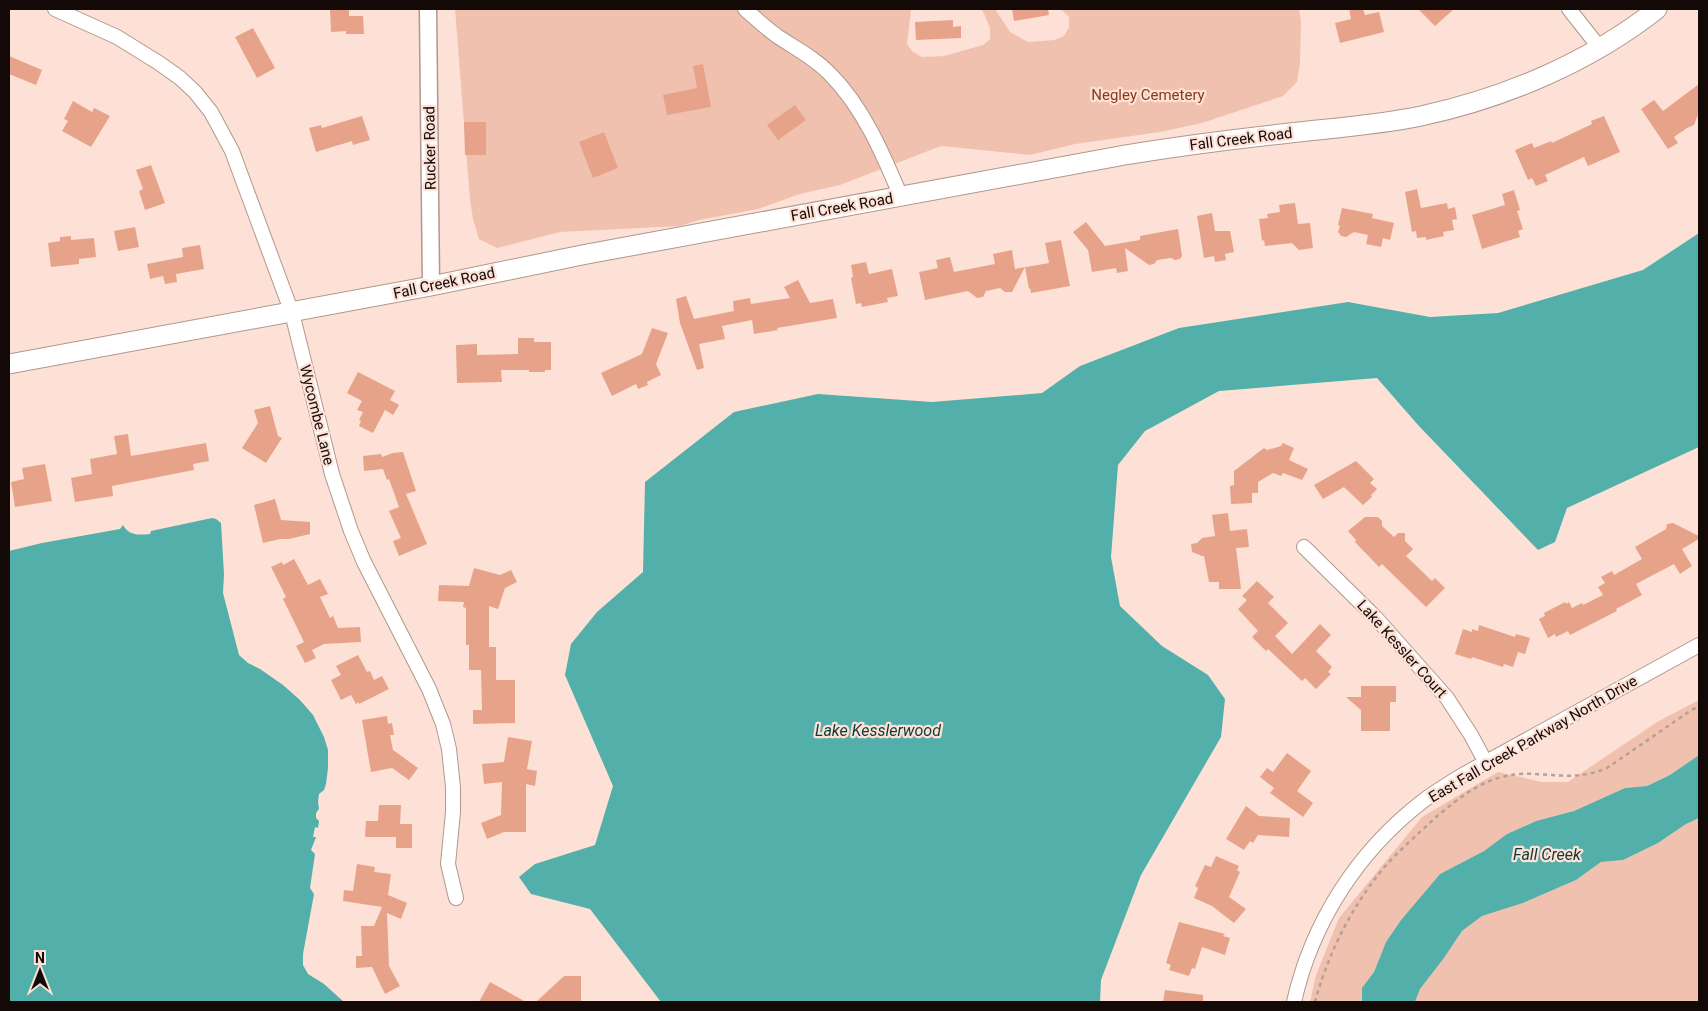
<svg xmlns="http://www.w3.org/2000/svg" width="1708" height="1011" font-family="Roboto,sans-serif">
  <rect width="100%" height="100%" fill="#fde1d6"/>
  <g fill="#f0c1ae">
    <polygon points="455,9 911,9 907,44 913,52 922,57 944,56 983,45 990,39 990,28 982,9 995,9 1010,32 1028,42 1055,40 1064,36 1069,27 1069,17 1061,9 1299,9 1301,22 1300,63 1297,82 1283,96 1202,123 1160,132 1075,144 1030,155 941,146 840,185 800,194 758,209 699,220 680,226 560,232 497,248 479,239 473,219 470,200"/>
    <polygon points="1699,700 1699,755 1670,775 1647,786 1625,788 1574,811 1536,821 1507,834 1484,851 1440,874 1401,920 1386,942 1374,972 1362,988 1362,1002 1310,1002 1316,975 1339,918 1422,817 1498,772 1542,782 1568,782 1657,722"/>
    <polygon points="1699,818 1699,1002 1415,1002 1420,989 1444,958 1462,931 1482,916 1523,903 1576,880 1601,862 1623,860 1658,843 1686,824"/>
  </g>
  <g fill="#53afaa">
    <polygon points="1699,233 1699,447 1567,508 1555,542 1538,550 1418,425 1377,378 1219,391 1145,431 1118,465 1111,557 1120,606 1162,646 1208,675 1225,699 1221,737 1141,875 1101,980 1100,1002 661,1002 590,909 531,894 519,877 535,864 595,845 613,786 565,675 571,644 597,612 643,572 645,482 734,412 818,394 932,402 1042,393 1080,366 1179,328 1348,302 1430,317 1498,313 1643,270"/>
    <path d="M212,518L216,519L221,523L224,574L223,593L239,655L248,663L260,669L283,685L300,700L313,715L324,737L328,750V768L326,784L324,790L319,794L318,802L319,809L316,813V818L319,821L318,828L315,827L313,837H316L311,850L315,854L310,888L314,894L303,954V965L308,974L324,984L344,1002H9V551L42,543L120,529L123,525C129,536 139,535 150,534L151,531Z"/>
    <polygon points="1699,755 1699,818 1686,824 1658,843 1623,860 1601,862 1576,880 1523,903 1482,916 1462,931 1444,958 1420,989 1415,1002 1362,1002 1362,988 1374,972 1386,942 1401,920 1440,874 1484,851 1507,834 1536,821 1574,811 1625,788 1647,786 1670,775"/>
  </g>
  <g fill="#e6a389">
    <polygon points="330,9 349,9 349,16 363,16 364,34 346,34 346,31 331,32"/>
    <polygon points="1012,9 1048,9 1049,15 1014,21"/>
    <polygon points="1349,9 1363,9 1365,15 1379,12 1384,32 1340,43 1335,23 1351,19"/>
    <polygon points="1418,9 1454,9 1435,26"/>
    <polygon points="953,20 953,27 961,26 961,38 916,40 915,22"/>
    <polygon points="253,28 275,68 257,78 235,37"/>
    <polygon points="9,56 42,70 36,85 9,74"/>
    <polygon points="703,64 711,107 667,115 663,95 697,88 693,66"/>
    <polygon points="1699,84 1699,112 1694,125 1687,128 1674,137 1678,143 1668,149 1641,109 1654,100 1663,111"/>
    <polygon points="73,101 92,112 94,108 110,116 91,147 62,131 68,121 64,119"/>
    <polygon points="795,105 806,120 778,140 767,125"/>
    <polygon points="362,116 370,140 353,145 352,141 316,152 309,128 321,125 322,128"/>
    <polygon points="1604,116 1620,152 1588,166 1584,157 1545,175 1548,181 1536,186 1532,178 1528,180 1515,150 1532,143 1534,148 1551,141 1552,143 1592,124 1591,121"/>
    <polygon points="464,122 486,122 486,155 465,155"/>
    <polygon points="604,132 618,168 593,178 579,142"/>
    <polygon points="151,165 165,203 145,210 139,191 143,189 136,170"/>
    <polygon points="1417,189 1421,208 1447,203 1448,209 1455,207 1457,219 1452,220 1454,230 1443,232 1444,236 1426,240 1426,237 1417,238 1416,231 1412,232 1405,192"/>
    <polygon points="1514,190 1520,210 1517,211 1523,229 1518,231 1520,237 1482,249 1472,215 1505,205 1502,194"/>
    <polygon points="1295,203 1298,224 1310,223 1313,248 1299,250 1292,243 1265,246 1264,240 1262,241 1259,219 1268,218 1267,214 1280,212 1279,205"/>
    <polygon points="1342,208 1373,214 1372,218 1394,223 1390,240 1383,238 1381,247 1366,244 1368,235 1354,232 1346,237 1341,236 1338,232 1340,226 1338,225"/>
    <polygon points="1212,213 1215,231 1230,231 1234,252 1225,254 1226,260 1215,262 1214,256 1204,258 1197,216"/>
    <polygon points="1086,222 1105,246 1140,240 1140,236 1178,229 1182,256 1180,259 1175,260 1171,258 1157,260 1154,264 1149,265 1125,248 1128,271 1117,273 1116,268 1092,272 1088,250 1073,232"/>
    <polygon points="135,227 139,247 118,251 114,231"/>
    <polygon points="71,236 71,240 94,238 96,257 79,259 79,264 51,267 48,243 60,241 60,237"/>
    <polygon points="1061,240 1070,286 1031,293 1030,288 1029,289 1025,267 1012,292 1005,292 1000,288 986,291 983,297 977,298 968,291 925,300 919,272 938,268 936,260 950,257 954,272 995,264 993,254 1012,250 1015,269 1049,263 1045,243"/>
    <polygon points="200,245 204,269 176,274 177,282 165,284 163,276 150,279 147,264 183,257 182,248"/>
    <polygon points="866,262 869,274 892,269 898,296 887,298 888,302 862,307 861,303 856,304 851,278 853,277 851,265"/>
    <polygon points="798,280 810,303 833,299 837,318 777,328 778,330 754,334 752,320 722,326 725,339 699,344 704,368 697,370 680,323 676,299 686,296 694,319 734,311 733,301 750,298 751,304 790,298 784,287"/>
    <polygon points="652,328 668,333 656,364 661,375 647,382 648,385 638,389 636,384 612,396 601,373 642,354"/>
    <polygon points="518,338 534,338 534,342 551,342 551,370 545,370 545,372 529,372 529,370 501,370 502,382 457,383 456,345 477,344 477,355 518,354"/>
    <polygon points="358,372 395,391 390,400 399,405 393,415 385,410 373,433 359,426 361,421 359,420 363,412 357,410 362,401 347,393"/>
    <polygon points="270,406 278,436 282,438 266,463 242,448 258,423 254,410"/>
    <polygon points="128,434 131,456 206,443 209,461 193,464 194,470 112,486 113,496 75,502 71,478 92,474 90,459 117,454 114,436"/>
    <polygon points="1283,443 1294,448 1289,460 1308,469 1302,480 1283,473 1281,476 1273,473 1258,482 1258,493 1252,493 1252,503 1231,504 1230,486 1234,485 1234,471 1264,448 1267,450 1281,446"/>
    <polygon points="403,452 416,491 406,494 427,544 399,556 393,541 401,538 389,511 399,507 389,479 387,480 383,469 364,471 363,456 381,454 382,457 393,453"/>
    <polygon points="1356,461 1374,479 1370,483 1377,489 1371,495 1372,497 1363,505 1344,487 1323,499 1314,485"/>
    <polygon points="45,464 52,501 15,507 11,482 24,479 22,468"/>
    <polygon points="275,499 281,520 310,522 310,534 289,539 280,539 263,543 254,505"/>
    <polygon points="1228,513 1230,531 1247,529 1249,547 1236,548 1241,589 1219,589 1219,582 1209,582 1204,556 1202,556 1192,552 1191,544 1197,543 1202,538 1215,536 1212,515"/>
    <polygon points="1365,517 1378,517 1382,521 1382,526 1394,537 1398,533 1405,533 1405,541 1413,549 1406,556 1432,581 1435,578 1445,588 1426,607 1382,564 1379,567 1355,542 1356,540 1348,531"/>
    <polygon points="1673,523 1699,536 1699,539 1682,549 1692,566 1680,574 1674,564 1636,584 1642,595 1616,609 1617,611 1570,635 1568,631 1556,637 1555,634 1548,638 1539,619 1545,616 1544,613 1565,602 1566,604 1569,602 1572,608 1582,603 1583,605 1603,595 1598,587 1605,583 1601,577 1612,571 1614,575 1642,559 1635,547 1666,529 1667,524"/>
    <polygon points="294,559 308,585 320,579 328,594 320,597 330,618 333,616 338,628 360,627 361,642 324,644 312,650 316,658 305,663 296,646 304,642 283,599 286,597 271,567 282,562 283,565"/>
    <polygon points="474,568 500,575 511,570 517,582 505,588 498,609 489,606 489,647 496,647 496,680 515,680 515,723 473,724 473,710 482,710 481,670 469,670 469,645 466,645 466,608 463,607 464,602 438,601 439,585 469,586"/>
    <polygon points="1257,581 1274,597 1268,603 1288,623 1275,636 1292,654 1320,624 1331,635 1316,651 1332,667 1328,672 1331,674 1316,689 1305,678 1302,681 1268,649 1266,651 1252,637 1258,631 1238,609 1247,600 1242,596"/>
    <polygon points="1479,625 1515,637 1516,634 1530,638 1525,654 1518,652 1513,667 1504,664 1503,667 1472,657 1471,659 1455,654 1463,629 1472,632 1472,629 1478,631"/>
    <polygon points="358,655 367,672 370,671 374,680 382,676 389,689 359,704 359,702 356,704 351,695 341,700 331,680 341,675 336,666"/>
    <polygon points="1361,686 1396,686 1396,702 1390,702 1390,731 1361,731 1361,710 1346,697 1361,697"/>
    <polygon points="387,716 388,724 392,723 394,735 390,735 393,750 418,768 409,780 392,768 371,772 362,720"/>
    <polygon points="508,737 532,741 527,769 537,771 535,786 526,784 526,832 504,832 487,839 481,823 501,815 502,782 484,784 482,764 504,762"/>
    <polygon points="1287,753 1311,771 1297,791 1313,803 1303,817 1270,793 1274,788 1260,777 1267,768 1273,772"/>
    <polygon points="379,805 401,805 400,824 412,824 412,848 396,848 396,837 365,837 366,821 378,821"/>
    <polygon points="1246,806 1259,816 1290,818 1289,837 1258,835 1253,843 1250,841 1244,850 1226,839"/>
    <polygon points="1216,856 1239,866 1237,870 1240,872 1229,897 1246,909 1234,923 1212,906 1194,898 1198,888 1195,886 1205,865 1211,867"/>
    <polygon points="357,864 375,867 374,872 391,874 388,895 407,903 401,919 387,913 389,966 400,986 385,994 372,967 356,968 356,956 362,956 361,926 374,926 382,907 343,901 344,890 353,891"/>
    <polygon points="1179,922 1225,934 1223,936 1230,938 1225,955 1202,947 1195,969 1192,968 1189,976 1169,970 1171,965 1166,963"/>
    <polygon points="564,976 581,976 581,1002 536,1002"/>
    <polygon points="490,982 526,1002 479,1002"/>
    <polygon points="1165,990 1203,995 1203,1002 1163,1002"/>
  </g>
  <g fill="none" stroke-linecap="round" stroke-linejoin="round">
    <g stroke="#b1978d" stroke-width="16">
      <g id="minor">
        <polyline points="55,9 117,37 159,63 180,78 195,92 211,112 232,151 292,313 332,474 351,531 364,562 429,689 443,724 449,749 453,787 453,812 448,864 456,898"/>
        <path d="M745,9C755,18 766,28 777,36C795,48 815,58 830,74C863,107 883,154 901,197"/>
        <polyline points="1569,9 1599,47"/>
        <polyline points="1304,547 1376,618 1447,698 1471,735 1486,763"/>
        <path d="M1294,1002C1312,922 1358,851 1423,801C1435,792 1448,784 1461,776L1699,645"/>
      </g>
    </g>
    <g stroke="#b1978d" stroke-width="19">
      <polyline id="tertiary" points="428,9 431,286"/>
    </g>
    <g stroke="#b1978d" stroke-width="21">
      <path id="secondary" d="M9,364L431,286L587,254L1125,155C1180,146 1235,139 1290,133C1334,128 1378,125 1421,116C1505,98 1590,62 1657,9"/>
    </g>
    <path stroke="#b69f97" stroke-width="2.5" stroke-dasharray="4 4" stroke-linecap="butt" d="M1315,1002C1328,954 1350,910 1381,871C1397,852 1417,835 1435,818C1455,801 1477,783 1502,777C1538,767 1568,785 1607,768L1690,711L1699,706"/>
    <use href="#minor" stroke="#fff" stroke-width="14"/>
    <use href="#tertiary" stroke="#fff" stroke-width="16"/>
    <use href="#secondary" stroke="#fff" stroke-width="19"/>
  </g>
  <g text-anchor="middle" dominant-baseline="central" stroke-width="4.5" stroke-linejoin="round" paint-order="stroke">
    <g font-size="15" fill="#893b17" stroke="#fde1d6">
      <text x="1148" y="95">Negley Cemetery</text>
    </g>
    <g font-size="15" fill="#130a07" stroke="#fde1d6">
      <text transform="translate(1241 139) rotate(-7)">Fall Creek Road</text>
      <text transform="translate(430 148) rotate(-91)">Rucker Road</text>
      <text transform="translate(842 207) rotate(-10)">Fall Creek Road</text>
      <text transform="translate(444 283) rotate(-12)">Fall Creek Road</text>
      <text transform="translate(317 415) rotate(76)">Wycombe Lane</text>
      <text transform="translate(1402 649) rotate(48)">Lake Kessler Court</text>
      <text transform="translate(1533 739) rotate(-30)">East Fall Creek Parkway North Drive</text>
    </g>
    <g font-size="16" font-style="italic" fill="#0f3b39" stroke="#fde1d6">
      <text x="878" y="730">Lake Kesslerwood</text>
      <text x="1547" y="854">Fall Creek</text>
    </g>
  </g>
  <rect width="1708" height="1011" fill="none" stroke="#130a07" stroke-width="20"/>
  <g transform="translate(40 971)" stroke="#fde1d6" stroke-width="4" paint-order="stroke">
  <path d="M0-4L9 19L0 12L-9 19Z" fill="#130a07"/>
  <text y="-8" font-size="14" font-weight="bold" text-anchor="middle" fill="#130a07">N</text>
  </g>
</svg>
